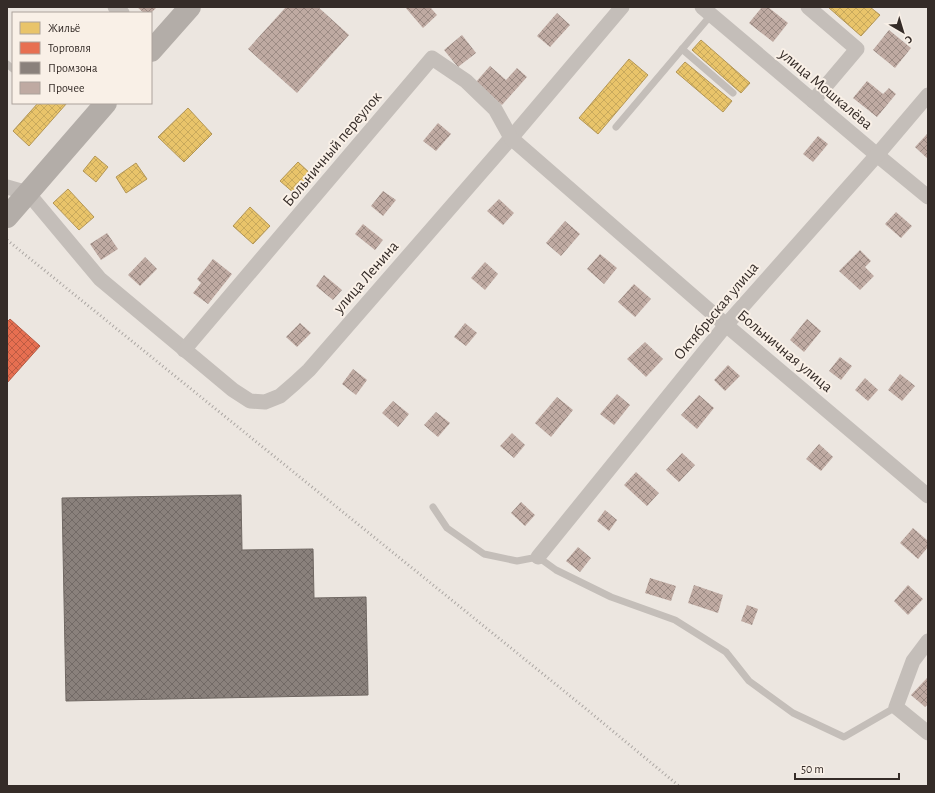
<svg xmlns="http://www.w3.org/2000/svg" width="935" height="793" font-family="'Alegreya Sans',sans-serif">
  <defs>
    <pattern id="homes-cross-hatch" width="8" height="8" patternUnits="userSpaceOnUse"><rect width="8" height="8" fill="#e9c46a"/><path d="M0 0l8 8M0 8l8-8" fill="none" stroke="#c8a95c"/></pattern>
    <pattern id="shops-cross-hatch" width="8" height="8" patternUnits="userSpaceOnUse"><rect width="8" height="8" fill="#e76f51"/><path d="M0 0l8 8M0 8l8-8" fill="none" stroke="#bc5b43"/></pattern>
    <pattern id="industry-cross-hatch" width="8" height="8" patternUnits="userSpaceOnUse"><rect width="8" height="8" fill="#8a817c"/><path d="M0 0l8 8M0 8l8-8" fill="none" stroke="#726a66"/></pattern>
    <pattern id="building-cross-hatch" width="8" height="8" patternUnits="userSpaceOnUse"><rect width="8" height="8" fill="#bfaaa2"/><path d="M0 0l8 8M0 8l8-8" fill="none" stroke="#9c8b84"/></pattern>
  </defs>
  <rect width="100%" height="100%" fill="#ece6e0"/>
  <g fill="url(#homes-cross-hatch)" stroke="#b39656">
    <polygon points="828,7 870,7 880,15 861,36"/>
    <polygon points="701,40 750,83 741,93 692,50"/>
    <polygon points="629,59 648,75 598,134 579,118"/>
    <polygon points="685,62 732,101 723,112 676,72"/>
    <polygon points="38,103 67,103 29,146 13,131"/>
    <polygon points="188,108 212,134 184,162 158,137"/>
    <polygon points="95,156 108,167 96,182 83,171"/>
    <polygon points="298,162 312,175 295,194 280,181"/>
    <polygon points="136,163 147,179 126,193 116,177"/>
    <polygon points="68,189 94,217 79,230 53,203"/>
    <polygon points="250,207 270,226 253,244 233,226"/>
  </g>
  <polygon fill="url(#shops-cross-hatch)" stroke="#b25b45" points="10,319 40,346 7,383 7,322"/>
  <polygon fill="url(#industry-cross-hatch)" stroke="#706863" points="241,495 242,550 313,549 314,598 366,597 368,695 66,701 62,498"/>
  <g fill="url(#building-cross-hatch)">
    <polygon points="137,7 157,7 151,13 144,13"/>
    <polygon points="286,7 318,7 349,35 297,93 248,49"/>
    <polygon points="405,7 430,7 437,15 423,28"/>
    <polygon points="762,7 768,7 788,23 773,42 749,23"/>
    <polygon points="557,13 570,25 550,47 537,36"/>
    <polygon points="889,30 911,48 895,68 873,50"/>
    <polygon points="462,35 476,53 458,67 444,50"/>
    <polygon points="490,66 506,80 517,68 527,77 502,105 476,82"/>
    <polygon points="867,81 883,94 889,88 896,94 877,117 853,98"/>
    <polygon points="438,123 451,134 436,151 423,141"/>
    <polygon points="928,133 928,159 915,147"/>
    <polygon points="818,136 828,144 813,162 803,154"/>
    <polygon points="383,191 396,200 383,216 371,206"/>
    <polygon points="499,199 514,213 503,225 487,211"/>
    <polygon points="896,212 912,226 901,238 885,224"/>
    <polygon points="565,221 580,234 561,256 546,243"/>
    <polygon points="363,224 383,240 375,250 355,234"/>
    <polygon points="107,233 118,249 101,260 90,244"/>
    <polygon points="860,250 871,261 865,267 874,276 860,290 839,271"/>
    <polygon points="600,254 617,268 604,284 587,269"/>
    <polygon points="145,257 157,269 140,286 128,275"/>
    <polygon points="213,259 232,274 208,304 193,293 201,283 197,279"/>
    <polygon points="485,262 498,274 485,290 471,278"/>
    <polygon points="324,275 342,290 333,300 316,286"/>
    <polygon points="634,284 651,299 635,317 618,302"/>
    <polygon points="807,319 821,331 804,352 790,340"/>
    <polygon points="300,323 311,333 297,347 286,337"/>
    <polygon points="465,323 477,333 466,346 454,337"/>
    <polygon points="645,342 663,359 646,377 627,359"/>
    <polygon points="840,357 852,366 841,380 829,371"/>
    <polygon points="728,365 740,376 725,391 714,380"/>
    <polygon points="353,369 367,380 356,395 342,384"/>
    <polygon points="900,374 915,386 902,401 888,390"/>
    <polygon points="865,378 878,390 868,401 855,390"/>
    <polygon points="617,394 630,405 614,425 600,414"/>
    <polygon points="699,395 714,408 697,429 681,415"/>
    <polygon points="557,397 573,410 551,437 535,423"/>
    <polygon points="393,401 409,414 398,427 382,413"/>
    <polygon points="436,412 450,423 438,437 424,425"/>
    <polygon points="512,433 525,445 514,458 500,446"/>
    <polygon points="819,444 833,457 821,471 806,459"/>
    <polygon points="682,453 695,465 679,482 666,470"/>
    <polygon points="636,472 659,493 647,506 624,485"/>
    <polygon points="521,502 535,515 525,526 511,513"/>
    <polygon points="605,510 617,520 609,531 597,521"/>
    <polygon points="913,528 928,541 928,547 918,559 900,543"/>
    <polygon points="578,547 591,558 580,572 566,561"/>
    <polygon points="650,578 676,586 671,601 645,593"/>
    <polygon points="694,585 723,595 718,613 688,603"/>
    <polygon points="908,585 923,599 908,615 894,601"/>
    <polygon points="747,605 758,609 752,625 741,621"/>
    <polygon points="928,677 928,704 925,707 911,695"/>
  </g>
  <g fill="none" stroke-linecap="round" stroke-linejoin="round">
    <g stroke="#c4beb9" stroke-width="7">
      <polyline points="682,49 733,93"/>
      <polyline points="7,64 13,69"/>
      <polyline points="616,127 711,15"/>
      <polyline points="433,507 447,528 484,554 517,561 538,557 556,570 611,597 675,620 726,652 749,681 793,713 844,737 896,707"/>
    </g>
    <g stroke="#c4beb9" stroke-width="15">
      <polyline points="115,7 122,13"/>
      <polyline points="702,7 877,155 928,197"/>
      <polyline points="808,7 857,49 813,101"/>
      <polyline points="7,187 28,193 100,279 233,390 250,401 265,402 280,396 295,383 309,370 511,138 622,7"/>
      <polyline points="184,350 432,58 466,81 495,109 511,138 726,325 928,496"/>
      <polyline points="538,557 726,325 877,155 928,95"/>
      <polyline points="928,641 913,661 896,707 928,733"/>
    </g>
    <g stroke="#b3ada8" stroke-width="22">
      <polyline points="151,51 190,7"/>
      <polyline points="7,217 106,103"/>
    </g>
    <polyline stroke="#aca7a3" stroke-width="3" stroke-dasharray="1 3" stroke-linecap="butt" points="7,240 585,708 679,786"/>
  </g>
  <g text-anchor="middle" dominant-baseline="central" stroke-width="4" stroke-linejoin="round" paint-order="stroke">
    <g font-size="16" fill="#352c28" stroke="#f9f0e7">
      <text transform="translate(826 89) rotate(40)">улица Мошкалёва</text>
      <text transform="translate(332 149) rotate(-50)">Больничный переулок</text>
      <text transform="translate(366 277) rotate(-49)">улица Ленина</text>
      <text transform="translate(716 311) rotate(-50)">Октябрьская улица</text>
      <text transform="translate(785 351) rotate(40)">Больничная улица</text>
    </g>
  </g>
  <rect width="935" height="793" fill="none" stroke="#352c28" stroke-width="16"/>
  <rect x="12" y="12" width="140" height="92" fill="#f9f0e7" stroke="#aba29b"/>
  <rect x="20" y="22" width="20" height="12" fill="#e9c46a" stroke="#aba29b"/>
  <text x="48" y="32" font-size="12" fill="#352c28">Жильё</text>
  <rect x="20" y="42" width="20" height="12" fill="#e76f51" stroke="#aba29b"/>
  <text x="48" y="52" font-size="12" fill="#352c28">Торговля</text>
  <rect x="20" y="62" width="20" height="12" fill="#8a817c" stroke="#aba29b"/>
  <text x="48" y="72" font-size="12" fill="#352c28">Промзона</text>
  <rect x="20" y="82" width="20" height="12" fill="#bfaaa2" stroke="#aba29b"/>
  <text x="48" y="92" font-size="12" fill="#352c28">Прочее</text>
  <g transform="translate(903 32) rotate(142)" stroke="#f9f0e7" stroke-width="3" paint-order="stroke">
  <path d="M0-3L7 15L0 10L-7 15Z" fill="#352c28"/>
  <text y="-6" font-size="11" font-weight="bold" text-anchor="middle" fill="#352c28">С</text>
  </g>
  <path d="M795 773v6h104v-6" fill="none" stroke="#352c28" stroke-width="2"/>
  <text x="801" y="773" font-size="12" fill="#352c28" stroke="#f9f0e7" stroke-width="3" paint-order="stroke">50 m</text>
</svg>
